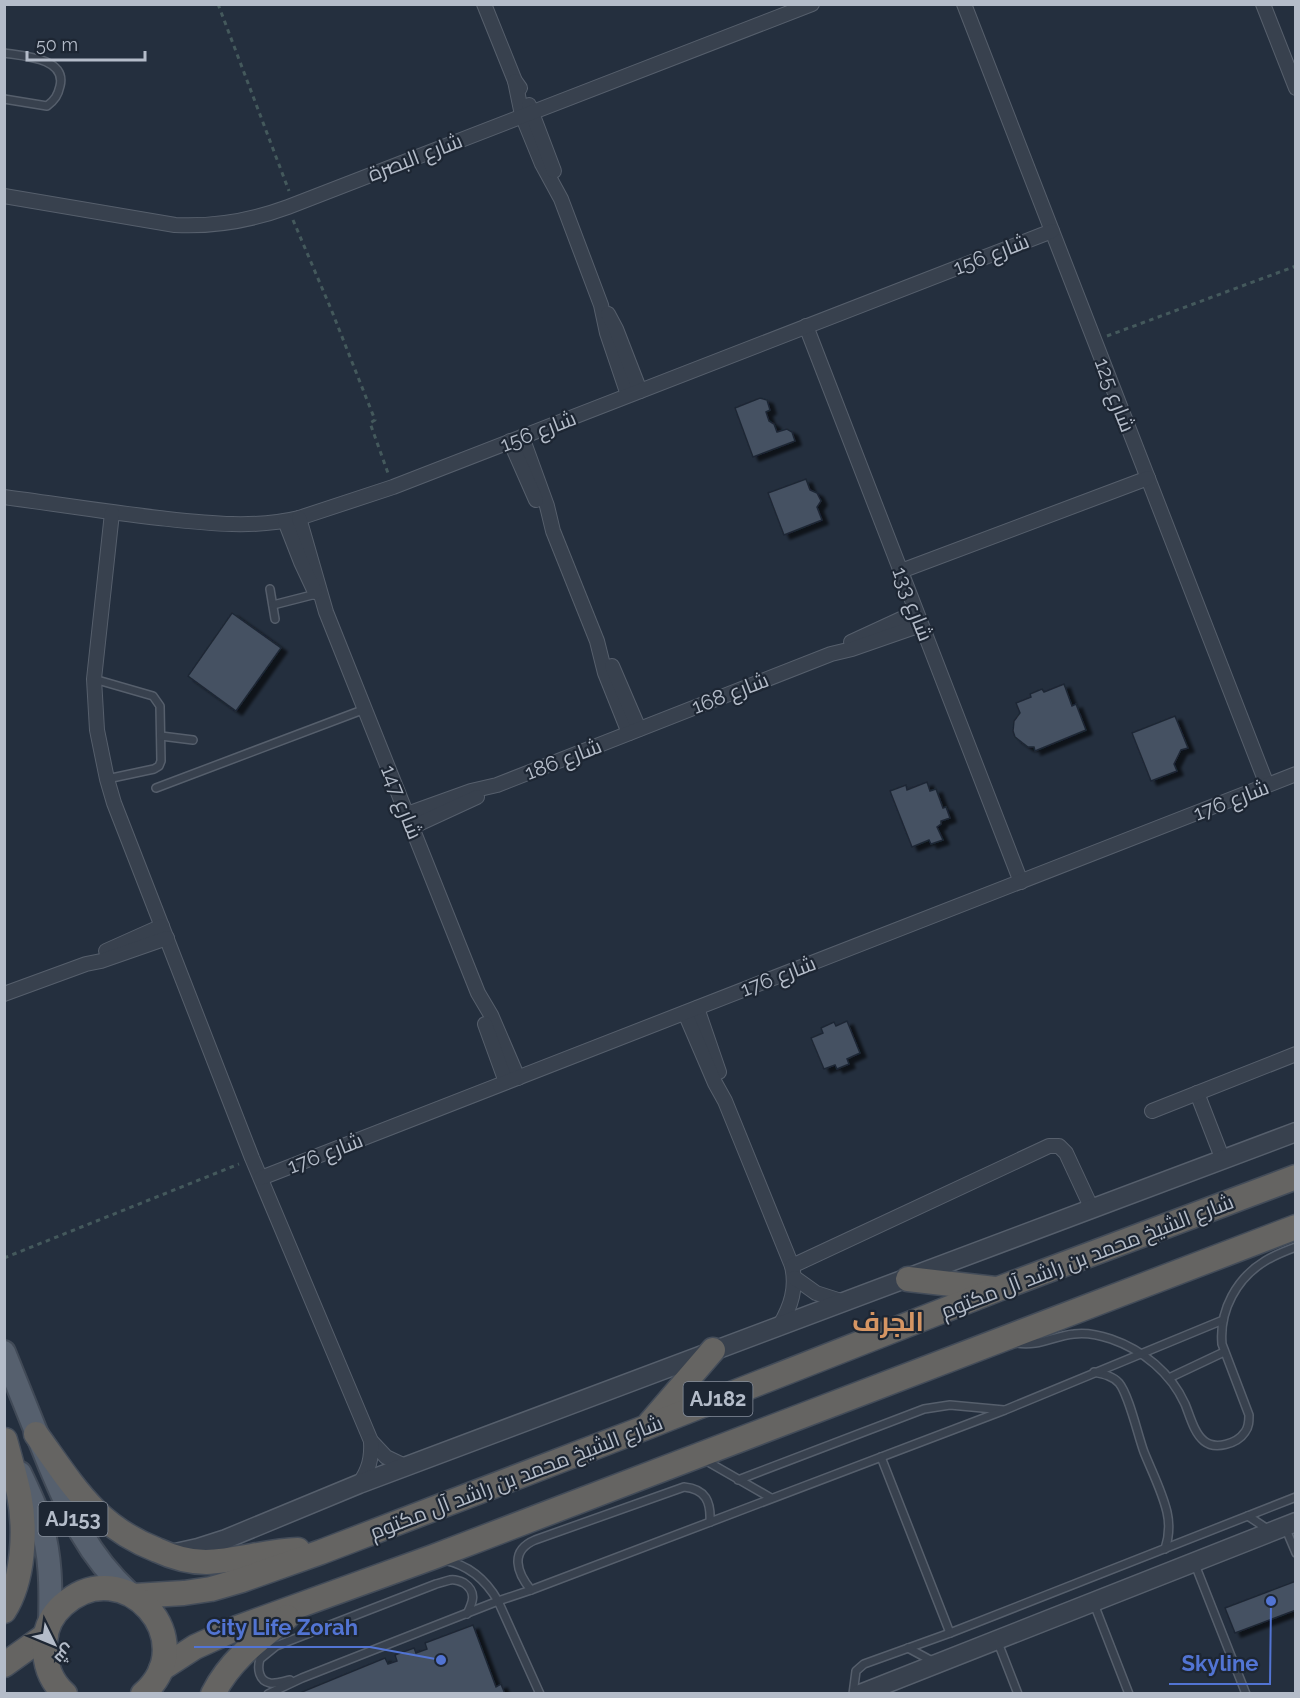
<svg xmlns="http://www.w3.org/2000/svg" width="1300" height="1698" font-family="Raleway,Cairo,sans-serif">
  <defs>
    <filter id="shadow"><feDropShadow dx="6" dy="4" stdDeviation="1.5" flood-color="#0009"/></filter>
  </defs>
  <rect width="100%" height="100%" fill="#242f3e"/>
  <g fill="#455162" stroke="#1f2835" stroke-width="1.5" filter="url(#shadow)">
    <polygon points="760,398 767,400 770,410 766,412 769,421 774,424 777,432 787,429 792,432 795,441 753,457 735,408"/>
    <polygon points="806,479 810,490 817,493 821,501 817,507 822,520 784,535 768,493"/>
    <polygon points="232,613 281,648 236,711 188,676"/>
    <polygon points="1064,684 1072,706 1076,704 1086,730 1035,751 1034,747 1028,747 1015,737 1013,731 1014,721 1020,713 1016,703 1031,697 1030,694 1042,689 1044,692"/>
    <polygon points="1175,716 1188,748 1181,750 1174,764 1177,771 1151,781 1132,733"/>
    <polygon points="927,782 930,791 936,789 943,808 946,807 950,818 941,821 941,824 937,827 943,840 931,844 929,840 912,847 890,791 906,785 907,790"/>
    <polygon points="847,1021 860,1053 847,1059 849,1064 837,1069 835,1065 824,1069 811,1038 823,1033 821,1028 834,1022 836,1026"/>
    <polygon points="1296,1581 1296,1610 1235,1633 1225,1608"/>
    <polygon points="473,1625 496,1687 501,1684 505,1694 297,1694 385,1658 388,1664 397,1661 395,1655 414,1648 416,1653 427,1649 425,1643"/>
  </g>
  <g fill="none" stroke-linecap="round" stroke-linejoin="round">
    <g stroke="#565f6c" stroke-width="10">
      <g id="service">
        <path d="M4,53C23,56 67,58 60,86C58,95 55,100 47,106L4,99"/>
        <polyline points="270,589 275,619"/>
        <polyline points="273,605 316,594"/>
        <polyline points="94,679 153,696 160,706 161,761 159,766 154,769 107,779"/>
        <polyline points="161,736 193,740"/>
        <polyline points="156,788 365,709"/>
        <path d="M1016,1343C1039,1347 1053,1336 1074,1334C1087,1332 1099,1335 1111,1339C1143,1350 1171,1373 1185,1404C1190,1416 1194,1433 1204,1441C1215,1450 1237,1444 1245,1432C1249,1427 1249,1421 1249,1415L1222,1344C1219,1310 1237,1278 1265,1261C1275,1255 1285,1251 1296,1247"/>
        <path d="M1094,1372C1103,1374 1113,1376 1119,1383C1129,1395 1138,1436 1144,1452C1152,1472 1162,1491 1167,1512C1170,1525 1169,1537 1165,1549"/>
        <polyline points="1169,1378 1224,1352"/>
        <polyline points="881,1457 950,1633"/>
        <polyline points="703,1459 771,1498"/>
        <polyline points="738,1480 924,1409 950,1405 1004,1410"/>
        <polyline points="1248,1516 1269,1530"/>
        <polyline points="1285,1527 1296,1553"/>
        <path d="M444,1560C469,1565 486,1580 498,1601L540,1694"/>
        <polyline points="1194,1562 1246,1694"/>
        <path d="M531,1590C517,1573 509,1551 535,1540L684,1487C706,1489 711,1502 710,1522"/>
        <polyline points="1094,1604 1129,1694"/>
        <polyline points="997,1640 1018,1694"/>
        <polyline points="908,1648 934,1662"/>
        <path d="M290,1680C284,1681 277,1684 270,1683C259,1681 257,1669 260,1659L276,1646L436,1584C440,1583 446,1581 450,1580C455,1579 460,1581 464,1583C477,1592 473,1602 467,1614"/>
        <polyline points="268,1694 302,1678 498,1601 531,1590 1005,1410 1223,1320"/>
        <polyline points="853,1694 856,1671 864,1664 950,1633 1296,1497"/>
      </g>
    </g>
    <g stroke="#565f6c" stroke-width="16">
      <g id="minor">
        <polyline points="484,4 515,81 520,88"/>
        <polyline points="964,4 1267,785"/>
        <polyline points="1263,4 1296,88"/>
        <polyline points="515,81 522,115 542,164 561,199 601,305 607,333 628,395"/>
        <polyline points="529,105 554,171"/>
        <path d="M4,196L175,225C215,227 250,221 288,207L812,4"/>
        <polyline points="608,314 616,329 640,391"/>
        <polyline points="806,326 1021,882"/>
        <polyline points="522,437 547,506 553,531 597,641 605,673 629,733"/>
        <polyline points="510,441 536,500"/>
        <path d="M4,497C56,504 107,512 159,518C205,523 253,529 299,518L393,487L1052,231"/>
        <polyline points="112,513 94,679 97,730 107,779 114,803 252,1158 371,1441 386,1457 405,1466"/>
        <polyline points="299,518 326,612 478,993 491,1015 518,1078"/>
        <polyline points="285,521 301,562 315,592"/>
        <polyline points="901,571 1148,478"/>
        <polyline points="851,642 916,612"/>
        <polyline points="612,666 639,729"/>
        <polyline points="407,814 471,791 497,785 831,654 852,649 921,625"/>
        <polyline points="412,827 477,797"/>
        <polyline points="106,951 162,926"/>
        <polyline points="4,994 86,964 101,961 167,938"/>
        <polyline points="697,1008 719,1072"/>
        <path d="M685,1013L715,1083L725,1101L792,1266C797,1288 791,1306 780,1325"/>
        <polyline points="485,1024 506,1082"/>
        <polyline points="1197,1093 1223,1160"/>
        <polyline points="1152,1111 1296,1054"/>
        <polyline points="261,1178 1296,774"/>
        <polyline points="792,1266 1049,1146 1059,1146 1066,1153 1092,1209"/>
        <polyline points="795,1278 816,1293 841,1301"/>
        <path d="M359,1484C369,1470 372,1458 371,1441"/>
      </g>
    </g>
    <g stroke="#565f6c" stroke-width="21">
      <g id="tertiary">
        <polyline points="171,1554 198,1548 226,1539 359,1484 1296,1132"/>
        <polyline points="860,1694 1296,1522"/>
      </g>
    </g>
    <g stroke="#414a57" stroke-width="26">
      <g id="primary">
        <path d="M4,1352C19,1390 34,1427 49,1464C71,1516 87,1554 129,1593"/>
        <path d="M20,1473C27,1488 35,1504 40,1520C51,1553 51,1588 50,1622"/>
      </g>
    </g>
    <g stroke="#434c59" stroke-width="27">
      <g id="trunk">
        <polyline points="908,1279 995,1289"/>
        <polyline points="650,1423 713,1350"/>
        <path d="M36,1434C73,1485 95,1526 157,1550C172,1557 189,1562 206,1562C237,1561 267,1551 298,1550"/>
        <polyline points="134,1596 184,1593 211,1589 242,1580 321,1552 647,1427 998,1289 1296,1177"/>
        <path d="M4,1611C24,1580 26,1529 19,1494C15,1476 10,1458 5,1440"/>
        <polyline points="4,1665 46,1635"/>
        <polyline points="161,1669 195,1647 237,1628 433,1557 1296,1227"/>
        <path d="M65,1694C49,1680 44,1661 45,1641C46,1627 53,1614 63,1605C124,1550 204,1641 143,1694"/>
        <path d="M213,1694C230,1660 259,1639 287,1617"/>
      </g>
    </g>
    <g stroke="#44595c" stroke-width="3" stroke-dasharray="4.5 4.5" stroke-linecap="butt">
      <polyline points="218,4 289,191"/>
      <polyline points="293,220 331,309 375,420 370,423 388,473"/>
      <polyline points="1107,336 1296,266"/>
      <polyline points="4,1258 239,1164"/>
    </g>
    <use href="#service" stroke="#38414e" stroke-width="7"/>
    <use href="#minor" stroke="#38414e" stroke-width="14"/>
    <use href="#tertiary" stroke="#38414e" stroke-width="18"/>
    <use href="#primary" stroke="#56606e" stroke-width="22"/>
    <use href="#trunk" stroke="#656462" stroke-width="24"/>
  </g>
  <g text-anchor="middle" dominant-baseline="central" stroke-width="4.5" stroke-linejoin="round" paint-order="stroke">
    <g fill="#1d2633" stroke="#878f9c" stroke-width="1.5">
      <rect x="683.5" y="1382" width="69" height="34" rx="4.5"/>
      <rect x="38.5" y="1502" width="69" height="34" rx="4.5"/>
    </g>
    <g font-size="20" font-weight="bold" fill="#b4bcc9">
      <text x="718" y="1399">AJ182</text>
      <text x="73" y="1519">AJ153</text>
    </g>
    <g font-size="21" fill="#b4bcc9" stroke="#1d2633">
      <text transform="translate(415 157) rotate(-21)">شارع البصرة</text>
      <text transform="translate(991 254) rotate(-21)">شارع 156</text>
      <text transform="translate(1115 395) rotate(69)">شارع 125</text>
      <text transform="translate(538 431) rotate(-21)">شارع 156</text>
      <text transform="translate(913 604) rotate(69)">شارع 133</text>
      <text transform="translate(730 693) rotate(-21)">شارع 168</text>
      <text transform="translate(563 759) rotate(-21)">شارع 186</text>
      <text transform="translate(1231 800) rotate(-21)">شارع 176</text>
      <text transform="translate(402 802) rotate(68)">شارع 147</text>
      <text transform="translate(778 976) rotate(-21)">شارع 176</text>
      <text transform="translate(325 1153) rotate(-21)">شارع 176</text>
      <text transform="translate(1087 1256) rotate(-21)">شارع الشيخ محمد بن راشد آل مكتوم</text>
      <text transform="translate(516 1477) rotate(-21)">شارع الشيخ محمد بن راشد آل مكتوم</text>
    </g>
    <g font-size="27" font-weight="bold" fill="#d59563" stroke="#1d2633">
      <text x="888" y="1321">الجرف</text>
    </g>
  </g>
  <path fill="none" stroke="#5274d3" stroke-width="2" d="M441 1660L370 1647H194M1271 1601L1270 1684H1169"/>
  <g fill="#5274d3" stroke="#1d2633" stroke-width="2">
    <circle cx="441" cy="1660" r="6"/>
    <circle cx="1271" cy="1601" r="6"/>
  </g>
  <g font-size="22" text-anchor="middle" font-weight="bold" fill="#5274d3" stroke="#1d2633" stroke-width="4.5" stroke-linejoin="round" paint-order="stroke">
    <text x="282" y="1635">City Life Zorah</text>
    <text x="1220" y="1671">Skyline</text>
  </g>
  <rect width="1300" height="1698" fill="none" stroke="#b4bcc9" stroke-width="12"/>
  <g transform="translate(54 1644) rotate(133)" stroke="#1d2633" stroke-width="4.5" paint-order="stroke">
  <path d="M0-4.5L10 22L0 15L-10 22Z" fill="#b4bcc9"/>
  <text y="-9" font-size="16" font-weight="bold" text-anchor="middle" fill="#b4bcc9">ش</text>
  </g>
  <path d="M27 51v9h118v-9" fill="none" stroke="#b4bcc9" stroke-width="3"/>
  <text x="36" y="51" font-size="18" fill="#b4bcc9" stroke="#1d2633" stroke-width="4.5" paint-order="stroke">50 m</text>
</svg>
